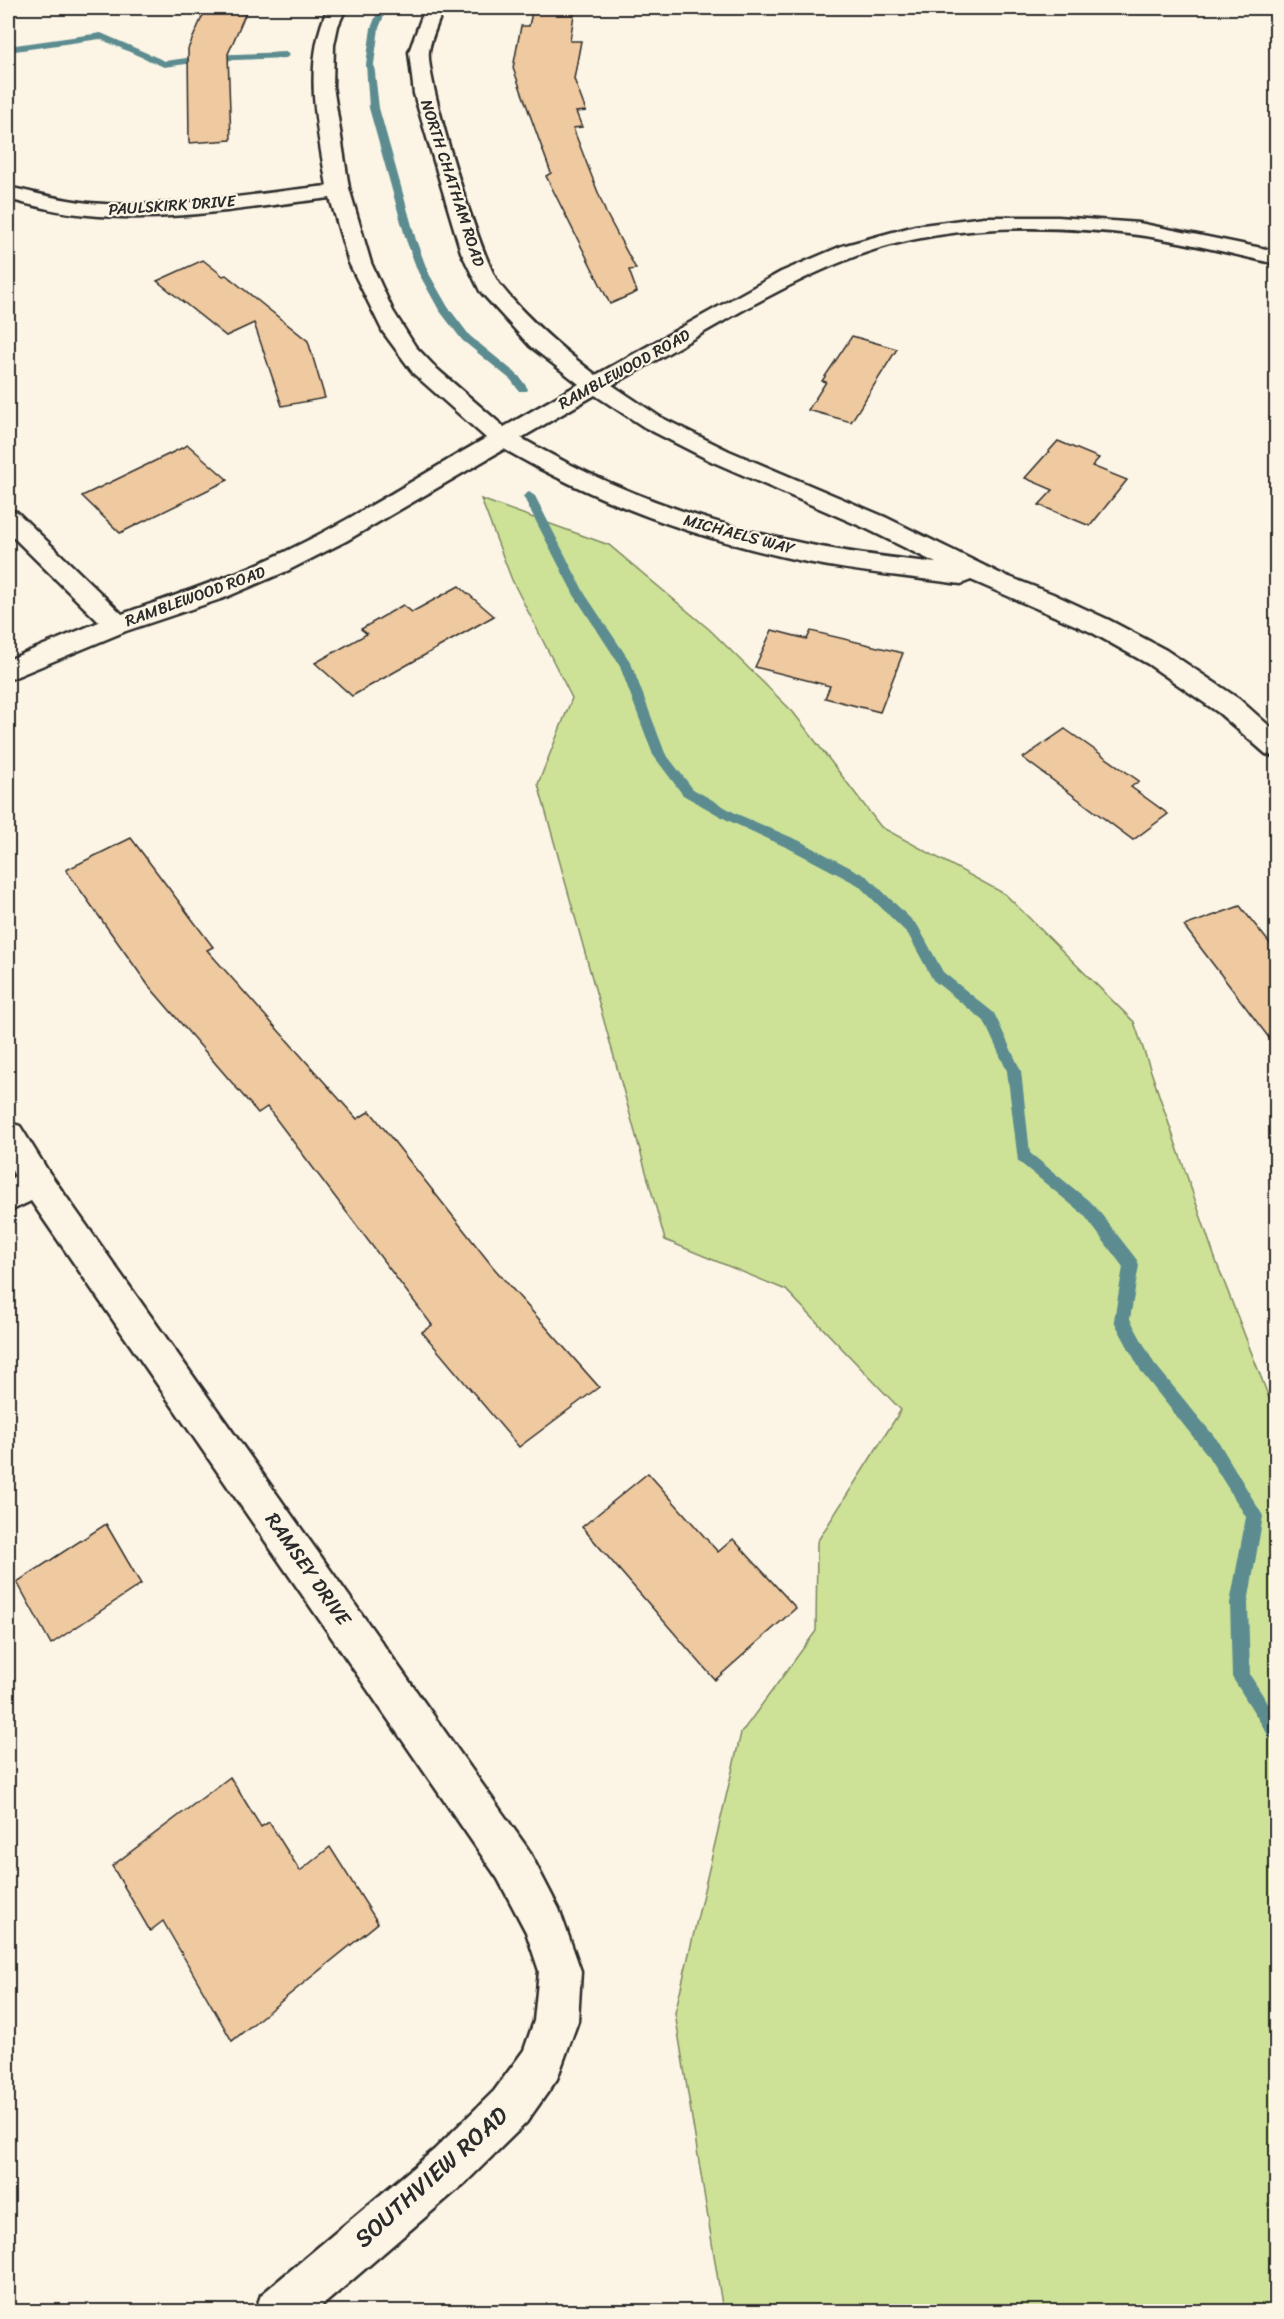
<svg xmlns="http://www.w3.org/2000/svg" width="1284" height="2319" font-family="Sriracha,sans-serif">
  <rect width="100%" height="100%" fill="#fcf5e5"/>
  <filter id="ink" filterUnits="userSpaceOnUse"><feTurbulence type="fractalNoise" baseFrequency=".0167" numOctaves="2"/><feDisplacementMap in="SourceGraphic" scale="12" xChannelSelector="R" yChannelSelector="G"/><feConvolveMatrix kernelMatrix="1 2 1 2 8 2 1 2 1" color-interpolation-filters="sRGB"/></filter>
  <g filter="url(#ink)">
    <polygon fill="#cde297" stroke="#7c8661" stroke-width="1.5" points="481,499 609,545 710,630 793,712 881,827 1005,894 1134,1022 1216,1261 1276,1416 1276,2311 723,2311 675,2013 741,1733 816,1631 817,1542 901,1410 786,1290 665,1240 538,784 572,698 512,580"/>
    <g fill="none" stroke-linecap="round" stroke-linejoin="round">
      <g fill="#5c8c90" fill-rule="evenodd">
        <polygon points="379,8 387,8 379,28 374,64 379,108 416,240 428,272 448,307 470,336 519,376 528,389 527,391 519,391 511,380 462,340 439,310 418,272 406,240 369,108 366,64 371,28"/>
        <polygon points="101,33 165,61 208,55 286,52 290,55 286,58 208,61 164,67 100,39 8,52 8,46"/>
        <polygon points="529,492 535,496 585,594 631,663 665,753 693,789 737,814 800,841 868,877 918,926 943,972 994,1013 1021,1071 1030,1153 1094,1205 1137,1260 1139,1265 1130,1319 1154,1363 1218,1441 1263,1516 1248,1603 1250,1675 1276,1716 1276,1741 1270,1738 1232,1677 1230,1603 1246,1517 1206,1453 1142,1373 1116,1325 1114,1320 1123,1267 1084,1215 1018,1161 1007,1071 984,1021 933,980 908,934 858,885 790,849 727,820 683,795 653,755 619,664 574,595 523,496"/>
      </g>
    </g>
    <g fill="#efc99f" stroke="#2b2b2b" stroke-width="1.5">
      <polygon points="206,8 247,10 228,54 231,140 189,143 188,49"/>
      <polygon points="533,8 575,8 570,41 581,41 574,79 586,111 576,112 582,127 573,128 606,213 636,269 629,270 637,292 610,304 546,176 551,173 513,68 521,26 529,26"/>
      <polygon points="203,260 223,276 226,275 308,341 325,398 282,406 254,323 226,336 157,281"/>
      <polygon points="852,336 897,349 851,422 808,410 826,382 822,381"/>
      <polygon points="1058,441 1099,458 1092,466 1127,480 1090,526 1039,505 1053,490 1025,478"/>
      <polygon points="188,445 228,480 120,533 82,496"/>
      <polygon points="459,586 494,616 352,696 315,663 367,634 361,629 403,605 412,612"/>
      <polygon points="772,630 807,639 811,631 903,653 880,712 825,698 830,686 755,667"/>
      <polygon points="1065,729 1139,781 1131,787 1168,814 1133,840 1023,758"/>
      <polygon points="131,838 213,947 207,950 357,1119 370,1111 493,1267 599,1387 519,1447 422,1332 432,1325 267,1107 258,1113 148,985 66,870"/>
      <polygon points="1240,906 1276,951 1276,1047 1184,926"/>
      <polygon points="648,1473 718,1552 733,1539 796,1608 715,1680 582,1527"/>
      <polygon points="106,1524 141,1584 51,1644 17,1582"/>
      <polygon points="230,1777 261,1827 269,1822 300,1871 330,1847 378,1923 232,2041 163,1921 150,1931 112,1866"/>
    </g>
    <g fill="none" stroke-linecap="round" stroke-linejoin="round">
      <g stroke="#2b2b2b" stroke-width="5">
        <g id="minor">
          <path d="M328,8H346L338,26L334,45L333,86L349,188L371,263L393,311L415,346L437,369L504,427L579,384L530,346L480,291L461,252L414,94L409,52L425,8H443C439,22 431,37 429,51C425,79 482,263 500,285C528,320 561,348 596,375L781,272L842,246L915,226L984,217H1058L1139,223L1276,251V264C1231,254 1184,241 1138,235C1047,224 944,223 856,256C770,289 692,341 612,385L660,417L729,451L885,517L999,573L1053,594L1109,620L1166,650L1239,699L1276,732V757L1266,754L1219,713L1148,664L1091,632L971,580L961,584C910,577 858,572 807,562C701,540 597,503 504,449L346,541L287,571L224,598L126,631L8,680V660L99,622L8,532V510L17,512L122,614C171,597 219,581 267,560C343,526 414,479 486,438L414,374L383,332L349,263L330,198C250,207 168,223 88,215C61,213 34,206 8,199V187C35,193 61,200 89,203C168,210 249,194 327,186C317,127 302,65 328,8ZM595,395L644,427L711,461L867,529L936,563C893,558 849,553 806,544C706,524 609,489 521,438Z"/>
          <polygon points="8,1122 20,1126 48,1171 528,1849 559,1909 581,1971 578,2021 557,2079 526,2123 466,2182 315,2312 255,2312 261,2295 434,2150 494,2091 524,2050 534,2021 539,1971 526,1932 498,1879 31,1201 8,1212 8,1181 15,1176 8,1164"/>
        </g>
      </g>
      <use href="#minor" fill="#fcf5e5" fill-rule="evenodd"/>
    </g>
  </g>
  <g text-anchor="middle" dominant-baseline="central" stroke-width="4.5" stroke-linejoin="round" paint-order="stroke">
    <g font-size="16" fill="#2b2b2b" stroke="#fcf5e5">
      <text transform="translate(453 183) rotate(72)">NORTH CHATHAM ROAD</text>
      <text transform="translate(172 205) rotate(-4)">PAULSKIRK DRIVE</text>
      <text transform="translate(624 369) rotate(-29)">RAMBLEWOOD ROAD</text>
      <text transform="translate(739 534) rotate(15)">MICHAELS WAY</text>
      <text transform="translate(195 596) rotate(-20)">RAMBLEWOOD ROAD</text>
    </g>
    <g font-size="20" fill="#2b2b2b" stroke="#fcf5e5">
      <text transform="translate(308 1569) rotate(55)">RAMSEY DRIVE</text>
    </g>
    <g font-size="24" fill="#2b2b2b" stroke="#fcf5e5">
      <text transform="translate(431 2177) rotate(-42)">SOUTHVIEW ROAD</text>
    </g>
  </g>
  <rect width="1284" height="2319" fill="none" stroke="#fcf5e5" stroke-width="30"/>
  <rect x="15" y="15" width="1254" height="2289" fill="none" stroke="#2b2b2b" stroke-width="2" filter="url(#ink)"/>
</svg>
